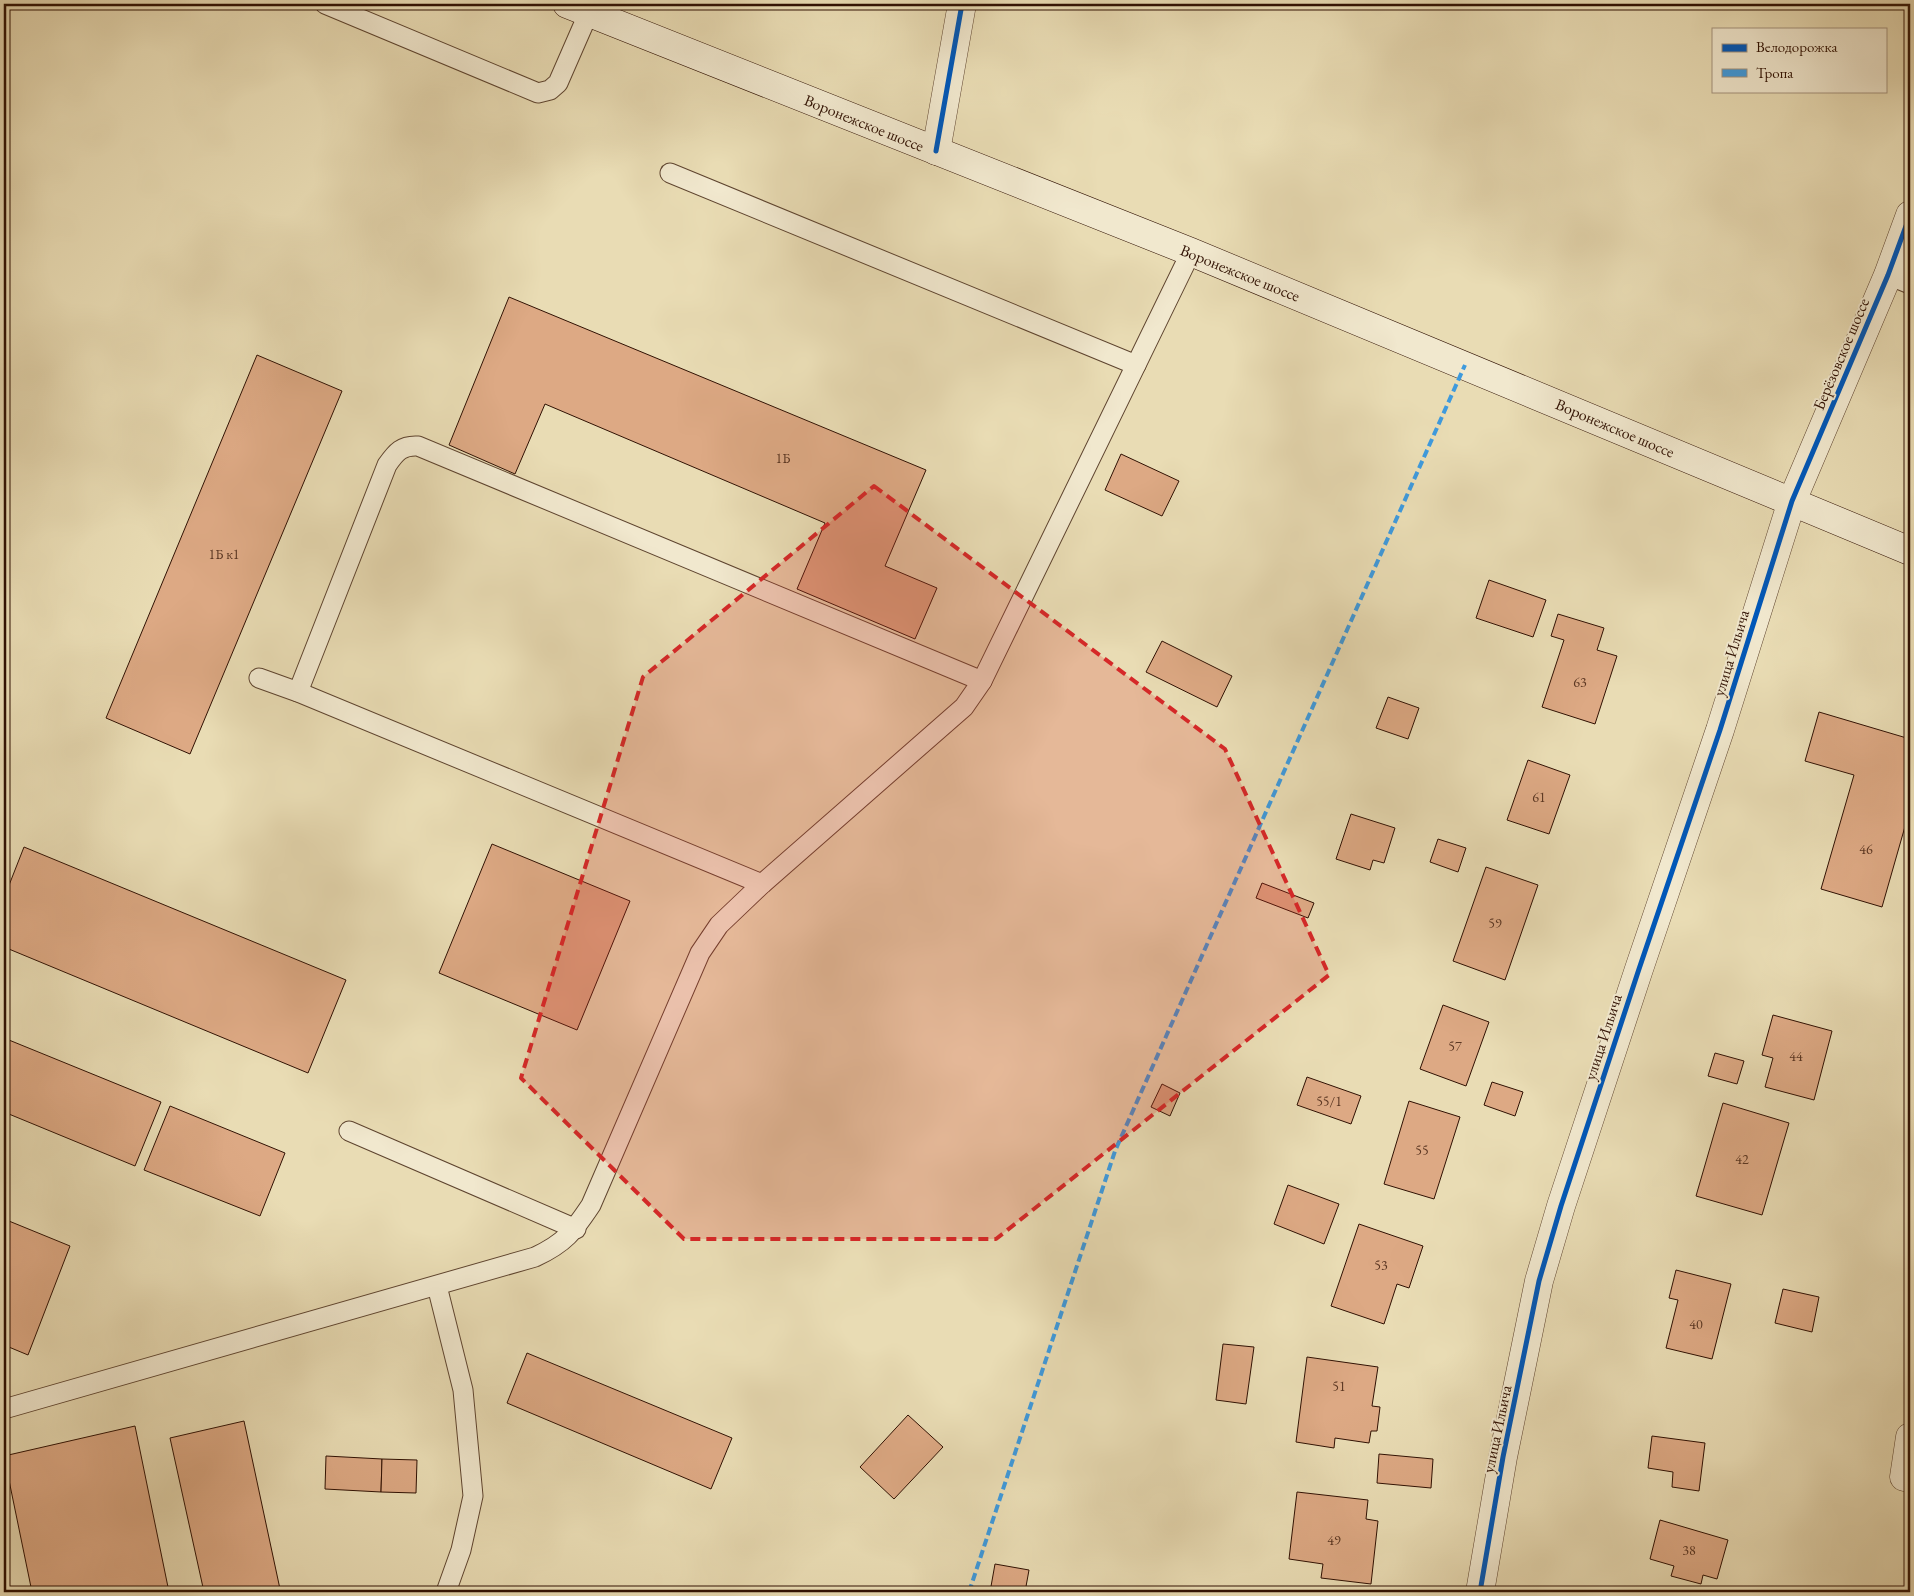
<svg xmlns="http://www.w3.org/2000/svg" width="1914" height="1596" font-family="'EB Garamond',serif">
  <rect width="100%" height="100%" fill="#e9dcb4"/>
  <filter id="stains"><feTurbulence type="fractalNoise" baseFrequency=".004" numOctaves="4"/><feColorMatrix values="0 0 0 0 .2 0 0 0 0 .09 0 0 0 0 .02 0 0 0 .5 -.17"/></filter>
  <radialGradient id="worn" r=".72"><stop offset=".6" stop-color="#630" stop-opacity="0"/><stop offset="1" stop-color="#630" stop-opacity=".3"/></radialGradient>
  <g fill="#dda984" stroke="#301103">
    <polygon points="509,297 926,470 885,566 937,588 915,639 797,589 825,523 545,404 515,474 449,445"/>
    <polygon points="257,355 342,391 190,754 106,718"/>
    <polygon points="1121,454 1179,481 1162,516 1105,490"/>
    <polygon points="1489,580 1546,600 1533,637 1476,618"/>
    <polygon points="1558,614 1604,628 1597,650 1617,656 1595,724 1542,707 1564,640 1551,636"/>
    <polygon points="1162,641 1232,676 1217,707 1146,672"/>
    <polygon points="1388,697 1419,708 1408,739 1376,728"/>
    <polygon points="1819,712 1910,739 1910,809 1882,907 1821,889 1854,775 1805,761"/>
    <polygon points="1528,760 1570,775 1549,834 1507,820"/>
    <polygon points="1351,814 1395,828 1384,863 1373,860 1370,870 1336,859"/>
    <polygon points="1438,839 1466,848 1458,872 1430,862"/>
    <polygon points="492,844 630,901 577,1030 439,973"/>
    <polygon points="24,847 346,980 308,1073 4,947 4,898"/>
    <polygon points="1486,867 1538,885 1505,980 1453,961"/>
    <polygon points="1262,883 1314,903 1308,918 1256,898"/>
    <polygon points="1443,1005 1489,1022 1466,1086 1420,1069"/>
    <polygon points="1773,1015 1832,1031 1814,1100 1765,1087 1773,1058 1762,1055"/>
    <polygon points="4,1038 161,1102 135,1166 4,1112"/>
    <polygon points="1715,1053 1744,1061 1737,1084 1708,1076"/>
    <polygon points="1307,1077 1361,1096 1351,1124 1297,1105"/>
    <polygon points="1492,1082 1523,1092 1515,1116 1484,1105"/>
    <polygon points="1162,1084 1180,1093 1170,1116 1151,1107"/>
    <polygon points="1409,1101 1460,1117 1434,1199 1384,1184"/>
    <polygon points="1723,1103 1789,1123 1762,1215 1696,1196"/>
    <polygon points="170,1106 285,1153 260,1216 144,1170"/>
    <polygon points="1288,1185 1339,1204 1324,1244 1274,1224"/>
    <polygon points="4,1219 70,1246 28,1355 4,1345"/>
    <polygon points="1359,1224 1423,1246 1409,1288 1397,1284 1384,1324 1331,1306"/>
    <polygon points="1676,1270 1731,1284 1712,1359 1666,1348 1678,1300 1669,1298"/>
    <polygon points="1783,1289 1819,1297 1812,1332 1775,1323"/>
    <polygon points="1223,1344 1254,1347 1246,1404 1216,1400"/>
    <polygon points="527,1353 732,1438 711,1489 507,1403"/>
    <polygon points="1307,1357 1378,1367 1372,1406 1380,1407 1377,1431 1371,1431 1369,1443 1335,1438 1334,1448 1296,1442"/>
    <polygon points="908,1415 943,1447 894,1499 860,1467"/>
    <polygon points="244,1421 280,1589 265,1592 204,1592 170,1438"/>
    <polygon points="135,1426 169,1592 32,1592 4,1456"/>
    <polygon points="1652,1436 1705,1443 1699,1491 1672,1487 1673,1472 1648,1468"/>
    <polygon points="1379,1454 1433,1459 1431,1488 1377,1483"/>
    <polygon points="326,1456 382,1459 381,1492 325,1489"/>
    <polygon points="382,1459 417,1460 416,1493 381,1492"/>
    <polygon points="1297,1492 1368,1500 1366,1519 1378,1521 1371,1584 1321,1578 1323,1564 1289,1559"/>
    <polygon points="1660,1520 1728,1540 1717,1579 1703,1575 1701,1584 1671,1576 1674,1566 1650,1559"/>
    <polygon points="995,1564 1029,1570 1025,1592 990,1592"/>
  </g>
  <g fill="none" stroke-linecap="round" stroke-linejoin="round">
    <g stroke="#5e442f" stroke-width="21">
      <g id="service">
        <polyline points="325,4 538,93 550,90 558,83 589,12"/>
        <polyline points="670,173 1136,365"/>
        <polyline points="1888,275 1910,284"/>
        <polyline points="259,678 298,692 762,884"/>
        <path d="M298,692L387,465C396,452 402,445 418,446L982,681"/>
        <polyline points="349,1131 576,1229"/>
        <polyline points="437,1286 463,1390 473,1496 461,1550 446,1592"/>
        <path d="M4,1409L535,1257C565,1243 573,1232 591,1205L700,953L719,925L762,884L964,707L982,681L1191,252"/>
      </g>
    </g>
    <g stroke="#5e442f" stroke-width="29">
      <g id="minor">
        <polyline points="936,151 962,4"/>
        <polyline points="1904,1477 1910,1437"/>
        <polyline points="1480,1592 1503,1457 1539,1281 1561,1206 1639,969 1720,730 1792,501"/>
      </g>
    </g>
    <g stroke="#5e442f" stroke-width="29">
      <polyline id="tertiary" points="1792,501 1888,275 1910,215"/>
    </g>
    <g stroke="#301103" stroke-width="29">
      <polyline id="secondary" points="567,4 1191,252 1910,551"/>
    </g>
    <use href="#service" stroke="#f1e8ce" stroke-width="19"/>
    <use href="#minor" stroke="#f1e8ce" stroke-width="28"/>
    <use href="#tertiary" stroke="#f1e8ce" stroke-width="28"/>
    <use href="#secondary" stroke="#f1e8ce" stroke-width="28"/>
    <polyline stroke="#3e9add" stroke-width="4" stroke-dasharray="8 4" stroke-linecap="butt" points="969,1592 1115,1151 1465,365"/>
    <g stroke="#f1e8ce" stroke-width="8">
      <g id="cycleway">
        <polyline points="936,151 962,4"/>
        <polyline points="1480,1592 1503,1457 1539,1281 1561,1206 1639,969 1720,730 1792,501 1888,275 1910,215"/>
      </g>
    </g>
    <use href="#cycleway" stroke="#0057b8" stroke-width="5"/>
  </g>
  <path fill="#d62828" fill-opacity="0.2" stroke="#d62828" stroke-width="4" stroke-dasharray="10 6" stroke-linejoin="round" d="M874,486L1225,749L1329,975L996,1239H684L521,1078L643,677Z"/>
  <g text-anchor="middle" dominant-baseline="central" stroke-width="4" stroke-linejoin="round" paint-order="stroke">
    <g font-size="14" fill="#5b3723">
      <text x="783" y="458">1Б</text>
      <text x="224" y="554">1Б к1</text>
      <text x="1580" y="682">63</text>
      <text x="1539" y="797">61</text>
      <text x="1866" y="849">46</text>
      <text x="1495" y="923">59</text>
      <text x="1455" y="1046">57</text>
      <text x="1796" y="1056">44</text>
      <text x="1329" y="1101">55/1</text>
      <text x="1422" y="1150">55</text>
      <text x="1742" y="1159">42</text>
      <text x="1381" y="1265">53</text>
      <text x="1696" y="1324">40</text>
      <text x="1339" y="1386">51</text>
      <text x="1334" y="1540">49</text>
      <text x="1689" y="1550">38</text>
    </g>
    <g font-size="16" fill="#301103" stroke="#f1e8ce">
      <text transform="translate(864 123) rotate(22)">Воронежское шоссе</text>
      <text transform="translate(1240 273) rotate(22)">Воронежское шоссе</text>
      <text transform="translate(1841 354) rotate(-67)">Берёзовское шоссе</text>
      <text transform="translate(1615 428) rotate(23)">Воронежское шоссе</text>
      <text transform="translate(1731 653) rotate(-73)">улица Ильича</text>
      <text transform="translate(1603 1037) rotate(-72)">улица Ильича</text>
      <text transform="translate(1497 1429) rotate(-78)">улица Ильича</text>
    </g>
  </g>
  <rect width="1914" height="1596" fill="none" stroke="#e9dcb4" stroke-width="20"/>
  <rect x="5" y="5" width="1904" height="1586" fill="none" stroke="#301103" stroke-width="2.5"/>
  <rect x="10" y="10" width="1894" height="1576" fill="none" stroke="#301103"/>
  <rect x="1712" y="28" width="175" height="65" fill="#f1e8ce" stroke="#a4927d"/>
  <rect x="1722" y="44" width="25" height="8" fill="#0057b8" stroke="#a4927d"/>
  <text x="1756" y="52" font-size="15" fill="#301103">Велодорожка</text>
  <rect x="1722" y="69" width="25" height="8" fill="#3e9add" stroke="#a4927d"/>
  <text x="1756" y="78" font-size="15" fill="#301103">Тропа</text>
  <rect width="100%" height="100%" filter="url(#stains)"/>
  <rect width="100%" height="100%" fill="url(#worn)"/>
</svg>
